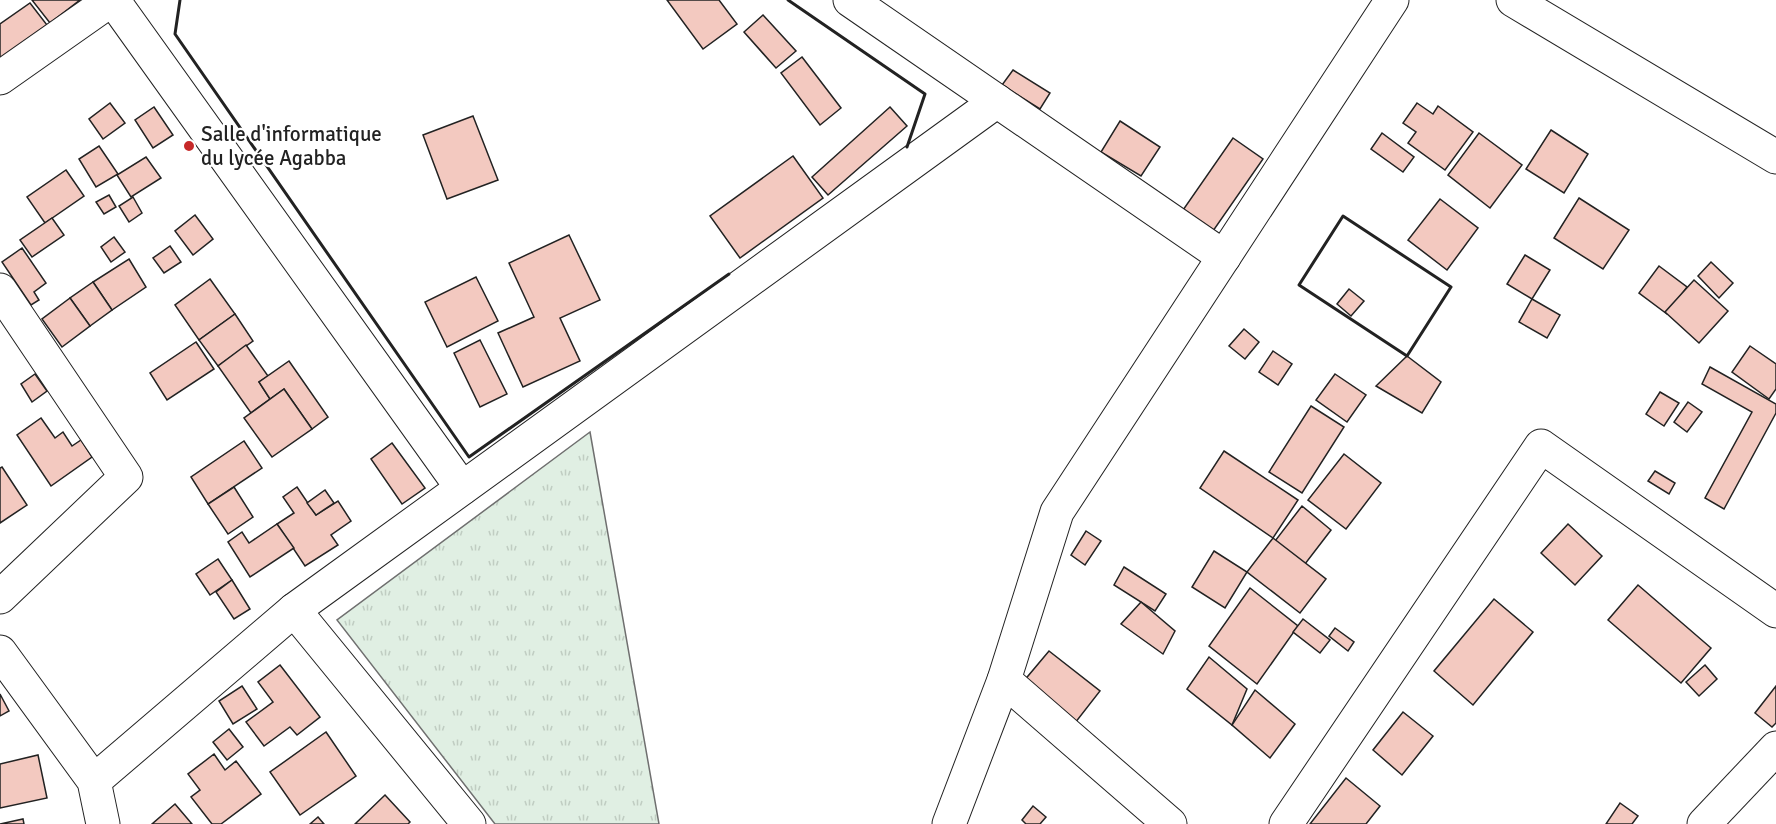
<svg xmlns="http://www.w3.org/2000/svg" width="1776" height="824" font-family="Signika,sans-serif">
  <defs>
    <pattern id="park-tufts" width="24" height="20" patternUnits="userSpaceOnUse" patternTransform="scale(1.5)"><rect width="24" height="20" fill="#e0efe3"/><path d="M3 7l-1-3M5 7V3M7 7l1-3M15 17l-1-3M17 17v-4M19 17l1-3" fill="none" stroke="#c0cdc2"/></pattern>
  </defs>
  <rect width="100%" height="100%" fill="#fff"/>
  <polygon fill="url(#park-tufts)" stroke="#6f6f6f" stroke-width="1.5" points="590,432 659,824 495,824 337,620"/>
  <g fill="#f3c9c0" stroke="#222" stroke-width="1.5">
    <polygon points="32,0 80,0 50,23"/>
    <polygon points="667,0 719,0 737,24 703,49"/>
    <polygon points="30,3 47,25 0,59 0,24"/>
    <polygon points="763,15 796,51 776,68 744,32"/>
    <polygon points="802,57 841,108 820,125 781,73"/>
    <polygon points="1013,70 1050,93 1040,109 1002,85"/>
    <polygon points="110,103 125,123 103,139 89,119"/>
    <polygon points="1417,103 1433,114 1438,106 1473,132 1445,170 1408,143 1416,132 1403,123"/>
    <polygon points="154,107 173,135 153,148 135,120"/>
    <polygon points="890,107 907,126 828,195 812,177"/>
    <polygon points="473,116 498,180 447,199 423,135"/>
    <polygon points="1120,121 1160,147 1141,176 1101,152"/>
    <polygon points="1551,130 1588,154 1564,193 1526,169"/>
    <polygon points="1382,133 1414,157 1403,172 1371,149"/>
    <polygon points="1479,133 1522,165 1490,208 1448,175"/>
    <polygon points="1233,138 1263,159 1213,231 1183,210"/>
    <polygon points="99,146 118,174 96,187 79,159"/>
    <polygon points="793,156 823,198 740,258 710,216"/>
    <polygon points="146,157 161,178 131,197 117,175"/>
    <polygon points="66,170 84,196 45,223 27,197"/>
    <polygon points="109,195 116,207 104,214 96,202"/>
    <polygon points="133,197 142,213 129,222 119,206"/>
    <polygon points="1579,198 1629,230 1603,269 1554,238"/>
    <polygon points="1440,199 1478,228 1447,270 1408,240"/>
    <polygon points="195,215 213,239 193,255 175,231"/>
    <polygon points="52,218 64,235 32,257 20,240"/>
    <polygon points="569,235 600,300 560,318 580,361 523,387 498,333 534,317 509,263"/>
    <polygon points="114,237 125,252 111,262 101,247"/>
    <polygon points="170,246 181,262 164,273 153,258"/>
    <polygon points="22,248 46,283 34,292 39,300 31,305 2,262"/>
    <polygon points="1525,255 1550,270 1532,299 1507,284"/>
    <polygon points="129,259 146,287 112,310 93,282"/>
    <polygon points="1711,262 1733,283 1719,298 1698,276"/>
    <polygon points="1659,266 1687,287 1667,314 1639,293"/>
    <polygon points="476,277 498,321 447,347 425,302"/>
    <polygon points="210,279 235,314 199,340 175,305"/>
    <polygon points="1694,280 1728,311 1699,343 1665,312"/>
    <polygon points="93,282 112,310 90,326 70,298"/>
    <polygon points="1349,289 1364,301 1351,316 1337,304"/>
    <polygon points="70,298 90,326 62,347 42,319"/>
    <polygon points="1532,299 1560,315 1547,338 1519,322"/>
    <polygon points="235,314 253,341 218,366 199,340"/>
    <polygon points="1244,329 1259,342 1245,359 1229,346"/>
    <polygon points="480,340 507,394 480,407 454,353"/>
    <polygon points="196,342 214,369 167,400 150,373"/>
    <polygon points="246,345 268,376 259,382 270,399 251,413 218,366"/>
    <polygon points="1750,346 1776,364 1776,389 1769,399 1732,372"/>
    <polygon points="1273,351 1292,364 1278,385 1259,372"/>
    <polygon points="1407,356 1441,382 1422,413 1376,386"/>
    <polygon points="289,361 328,417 312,429 284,389 270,399 259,382"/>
    <polygon points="1710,367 1776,404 1776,413 1724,509 1705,498 1752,412 1702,384"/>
    <polygon points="35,374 47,391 32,402 21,384"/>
    <polygon points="1335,374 1366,395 1347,422 1316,400"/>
    <polygon points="284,389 312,429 272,457 244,418"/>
    <polygon points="1660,392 1679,403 1664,426 1646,414"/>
    <polygon points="1688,402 1702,412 1687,432 1674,422"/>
    <polygon points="1311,406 1344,427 1302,493 1269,472"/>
    <polygon points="41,418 55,438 63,432 72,446 81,440 92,457 51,486 17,435"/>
    <polygon points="244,441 262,468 208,504 191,477"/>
    <polygon points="392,443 425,488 402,504 371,459"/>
    <polygon points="1224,451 1298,500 1273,538 1200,488"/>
    <polygon points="1344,454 1381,483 1346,529 1308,500"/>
    <polygon points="2,467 27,505 0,523 0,468"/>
    <polygon points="1655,471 1675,483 1669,494 1648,481"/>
    <polygon points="234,487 253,517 228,534 208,504"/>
    <polygon points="297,487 316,515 338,501 351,521 331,535 338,545 305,566 277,524 294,513 283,497"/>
    <polygon points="325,490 334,503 316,515 307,503"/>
    <polygon points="1302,506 1331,530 1305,564 1275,541"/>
    <polygon points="277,524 294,548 250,577 228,542 242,532 249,543"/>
    <polygon points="1568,524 1602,556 1575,585 1541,553"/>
    <polygon points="1086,531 1101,541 1085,565 1071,555"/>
    <polygon points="1273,538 1326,579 1300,613 1247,572"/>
    <polygon points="1214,551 1247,572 1225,608 1192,587"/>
    <polygon points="218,559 232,580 210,595 196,574"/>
    <polygon points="1124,567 1166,594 1155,611 1114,585"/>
    <polygon points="232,580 250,609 234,619 216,592"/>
    <polygon points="1638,585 1711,648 1681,683 1608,620"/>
    <polygon points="1250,588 1298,626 1257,684 1209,646"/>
    <polygon points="1494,599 1533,632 1473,705 1434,671"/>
    <polygon points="1141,602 1175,631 1163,654 1121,624"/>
    <polygon points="1303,619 1330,640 1320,653 1293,632"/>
    <polygon points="1335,628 1354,642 1348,651 1329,636"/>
    <polygon points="1049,651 1100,691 1075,723 1023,682"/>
    <polygon points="1209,657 1247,689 1232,725 1187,689"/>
    <polygon points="280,665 320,717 297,735 290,727 264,746 246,722 273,702 258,682"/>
    <polygon points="1705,665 1717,679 1699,696 1686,682"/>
    <polygon points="242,686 257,709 233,724 219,701"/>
    <polygon points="1776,686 1776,723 1772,727 1755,713"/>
    <polygon points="1255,690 1295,724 1270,758 1232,725"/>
    <polygon points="0,694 9,711 0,716"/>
    <polygon points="1403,712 1433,736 1402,775 1373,750"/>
    <polygon points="229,729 243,747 227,760 213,742"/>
    <polygon points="326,732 356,776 300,815 270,772"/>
    <polygon points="214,754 225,770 236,761 261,794 221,824 212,824 191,797 200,790 188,774"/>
    <polygon points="38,755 47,798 0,808 0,764"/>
    <polygon points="1346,778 1380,806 1366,824 1310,824"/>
    <polygon points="385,795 410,822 408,824 355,824"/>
    <polygon points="1620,803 1638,816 1632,824 1606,824"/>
    <polygon points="175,804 192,824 152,824"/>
    <polygon points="1033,806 1046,817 1040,824 1026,824 1022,820"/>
    <polygon points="318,817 324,824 310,824"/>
    <polygon points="23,819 24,824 0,824"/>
  </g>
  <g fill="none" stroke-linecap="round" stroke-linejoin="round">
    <g stroke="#222" stroke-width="35">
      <g id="minor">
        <polyline points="113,0 462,488"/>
        <polyline points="850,0 1224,257"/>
        <polyline points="1513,0 1776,157"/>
        <polyline points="0,78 111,0"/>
        <polyline points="0,290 126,477 0,597"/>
        <polyline points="294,610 469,824"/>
        <polyline points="0,652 94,781 103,824"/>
        <polyline points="1004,680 1170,824"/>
        <polyline points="94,781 294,610 997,101"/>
        <polyline points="949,824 1004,680 1057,512 1392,0"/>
        <polyline points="1286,824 1541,446 1776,611"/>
        <polyline points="1704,824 1776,748"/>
      </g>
    </g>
    <use href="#minor" stroke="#fff" stroke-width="33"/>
    <g stroke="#222" stroke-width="3">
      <polyline points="180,0 175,34 469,457 729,274"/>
      <polyline points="788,0 925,94 907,147"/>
      <polygon points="1343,216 1451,287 1407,356 1299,285"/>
    </g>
  </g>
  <circle fill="#c62828" stroke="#fff" stroke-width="2" cx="189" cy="146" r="6"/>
  <g text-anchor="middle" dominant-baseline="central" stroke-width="4.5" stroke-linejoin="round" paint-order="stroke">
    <g font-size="21" fill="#222" stroke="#fff" text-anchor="start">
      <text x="201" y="134">Salle d'informatique<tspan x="201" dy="24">du lycée Agabba</tspan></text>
    </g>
  </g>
</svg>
